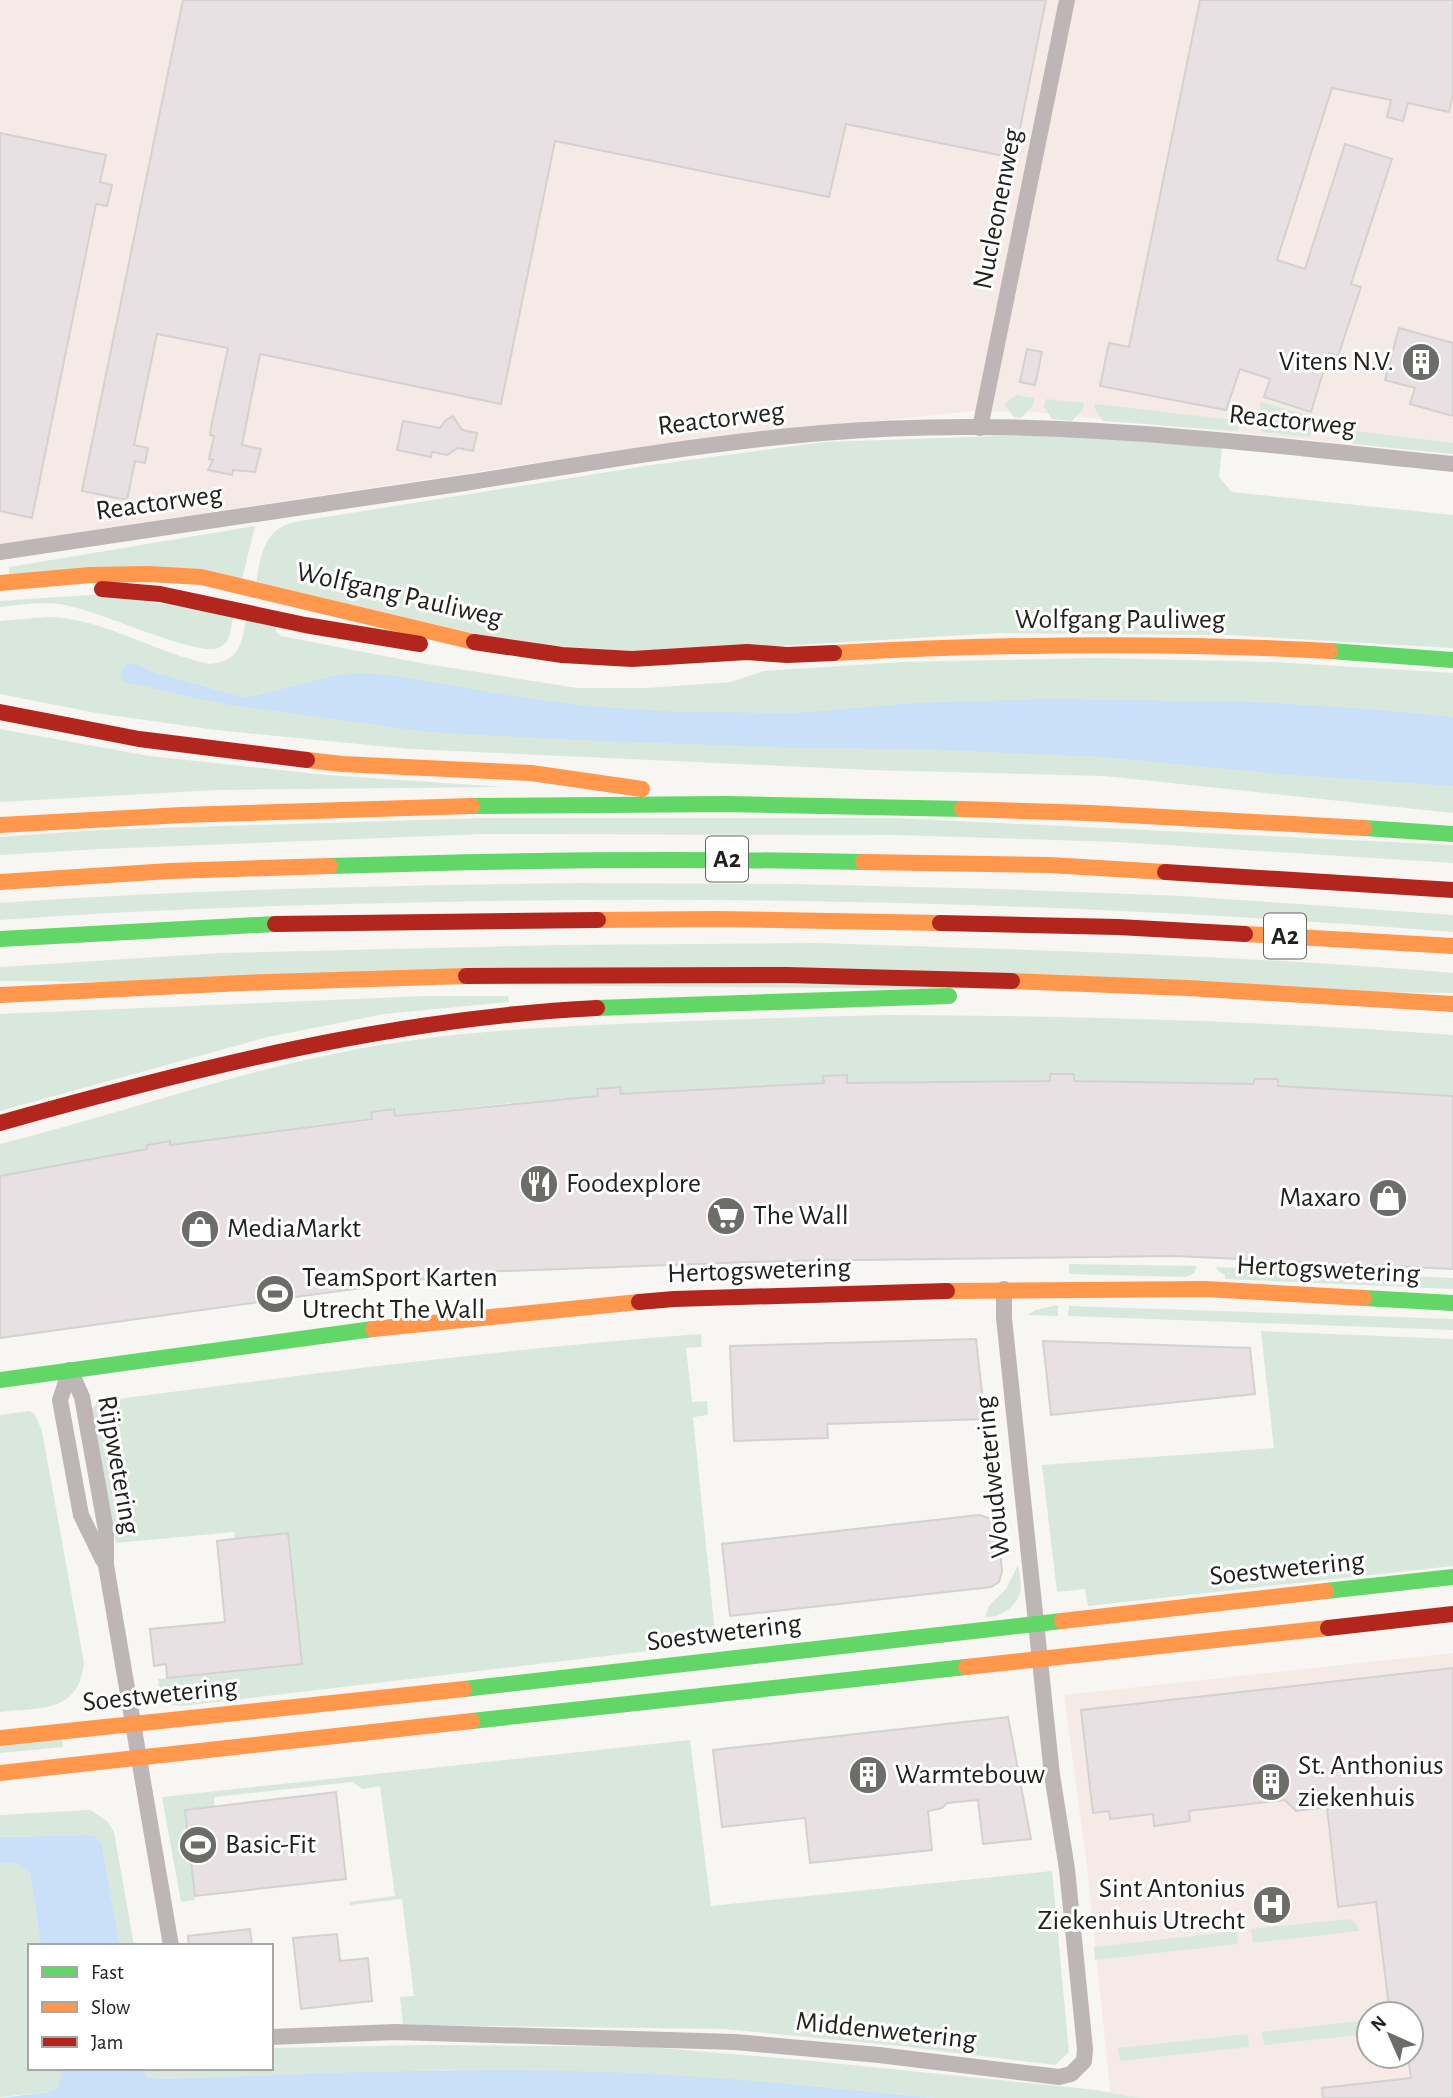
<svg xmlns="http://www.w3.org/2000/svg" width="1453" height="2098" font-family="'Alegreya Sans',sans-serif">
  <rect width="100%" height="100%" fill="#f7f6f2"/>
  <polygon fill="#f6eae6" points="0,0 1453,0 1453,454 1032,412 973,411 660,444 0,544"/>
  <path fill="#f6eae7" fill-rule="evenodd" d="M1453,1653V2098H1111L1087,1867L1064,1695ZM1369,2014H1411V2056H1369Z"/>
  <g fill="#d8e8dd">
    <polygon points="1016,395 1034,398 1033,406 1021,418 1014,417 1004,404"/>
    <polygon points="1046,399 1084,403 1083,409 1072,421 1052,419 1044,407"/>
    <polygon points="1261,402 1327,420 1315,427 1309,437 1262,432 1258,418"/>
    <polygon points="1095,404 1243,421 1237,431 1103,421 1095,409"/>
    <polygon points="1355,431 1453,443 1453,454 1353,444"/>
    <path d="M1066,434L1222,448L1219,477L1232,492L1453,515V648L1229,635L1001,633L660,653L516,643L256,583C261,556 263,530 294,522L652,465L824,442Z"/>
    <polygon points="255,526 242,579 9,574 9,567"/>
    <path d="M104,594L233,616C231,628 231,644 218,648C195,657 95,608 59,604C40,601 19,605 0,607V601Z"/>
    <path d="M47,617C105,618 154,653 210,664C239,661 241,646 246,620L276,626V632L281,636L415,662L577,688H647L731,682L764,671L903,662L1098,658L1273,662L1453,673V813L1105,776L870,770L410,749L216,730L96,713L0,694V621Z"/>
    <polygon points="0,729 149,756 327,775 503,787 217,790 0,802"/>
    <polygon points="486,818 896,818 1453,845 1453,863 1118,842 895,835 484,834 100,849 0,855 0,837 98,830"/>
    <path d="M577,883L790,884L998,889L1183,896L1453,915V932C1115,905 777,895 438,902C292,905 146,909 0,920V903C192,889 385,886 577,883Z"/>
    <path d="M817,943C1029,950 1242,955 1453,973V993L0,981V967L221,953L562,945Z"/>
    <polygon points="425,996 508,996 509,1002 384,1014 268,1037 0,1111 0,1014"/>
    <path d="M893,1015C1080,1016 1267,1021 1453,1035V1096C1167,1080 881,1073 595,1096C464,1106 332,1121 202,1142C135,1153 67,1166 0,1178V1144C113,1116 223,1076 338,1053C430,1034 524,1028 617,1024C709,1020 801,1017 893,1015Z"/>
    <polygon points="1069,1264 1197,1266 1194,1273 1186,1277 1069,1274"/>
    <polygon points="1216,1267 1453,1278 1453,1289 1225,1279 1225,1275 1219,1272"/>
    <polygon points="1058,1305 1058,1316 1027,1315 1036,1310"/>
    <polygon points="1069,1306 1453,1319 1453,1330 1068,1316"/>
    <polygon points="1261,1331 1453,1339 1453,1566 1088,1606 1085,1589 1057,1592 1042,1465 1274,1448"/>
    <path d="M701,1334L702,1347L686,1348L692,1402L707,1401L708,1415L693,1417L716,1643L182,1706L171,1705L160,1699L158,1679L302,1664L288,1534L235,1539L234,1532L116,1543L92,1408L102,1401C302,1375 500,1349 701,1334Z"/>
    <path d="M30,1411L35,1415L42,1431L84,1663C78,1714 40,1707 0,1712V1415Z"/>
    <path d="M1018,1565C1019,1572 1021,1581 1021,1588C1019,1605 1002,1618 985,1617L989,1606L1006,1589Z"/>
    <polygon points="62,1739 63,1747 0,1753 0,1746"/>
    <polygon points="690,1740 711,1906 1052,1871 1069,2052 1055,2065 891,2045 724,2029 403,2025 400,1997 414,1996 402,1899 350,1905 349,1902 395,1896 380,1786 363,1789 352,1782 214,1797 214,1806 185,1810 195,1900 181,1902 162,1797"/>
    <polygon points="90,1810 107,1821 114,1832 134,1946 120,1946 102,1845 88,1835 0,1837 0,1815"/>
    <polygon points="14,1862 25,1865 30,1873 41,1946 30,1946 30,2068 60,2068 61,2077 58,2087 49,2092 0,2097 0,1863"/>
    <polygon points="1348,1919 1354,1921 1360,1931 1253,1943 1251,1929"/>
    <polygon points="1237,1931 1238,1944 1095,1960 1094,1947"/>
    <polygon points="1369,2020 1369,2034 1264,2045 1262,2032"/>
    <polygon points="1248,2034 1249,2047 1120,2061 1118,2048"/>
    <polygon points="431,2045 648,2047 803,2060 1096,2090 1139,2098 935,2098 812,2086 574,2071 447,2070 156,2079 147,2077 143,2068 271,2068 271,2048"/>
  </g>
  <g fill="#cadff8">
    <polygon points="127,664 135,664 149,671 241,697 255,696 334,676 359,673 397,676 505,695 586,706 678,712 796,713 917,703 1052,699 1252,702 1356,708 1453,717 1453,786 1280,774 1105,757 921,749 799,748 576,740 428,732 224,704 125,682 121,676 121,669"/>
    <path d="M88,1835L95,1836L102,1845L120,1946H41L30,1873C22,1861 13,1862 0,1863V1837Z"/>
    <path d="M60,2068H143L147,2077L156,2079C296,2075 435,2067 575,2071C695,2074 815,2086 935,2098H0L49,2092L58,2087L61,2077Z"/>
  </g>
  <g fill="#e9e0e3" stroke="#d3d2d0" stroke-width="2">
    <polygon points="183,0 1046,0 1014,158 846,124 829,197 555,141 501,404 260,354 242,445 261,449 255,472 233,470 232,475 208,470 213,460 209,459 214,436 210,435 211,427 228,348 157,334 134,445 148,448 145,463 135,461 127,500 82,491"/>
    <polygon points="1200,0 1453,0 1453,94 1449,112 1408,103 1403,121 1387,117 1391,100 1332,88 1277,260 1305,269 1345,144 1392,159 1351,284 1361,287 1338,356 1329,353 1311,412 1264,397 1270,379 1240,369 1226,410 1100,386 1109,343 1129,347"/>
    <polygon points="0,133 106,155 100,182 112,185 107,206 96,204 32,518 0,511"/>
    <polygon points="1399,328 1453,343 1453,416 1410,404 1415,388 1385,380"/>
    <polygon points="1027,349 1042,352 1035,385 1020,382"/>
    <polygon points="453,416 462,430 477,433 473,451 458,448 447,455 432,452 431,457 397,450 403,421 440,428 446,420"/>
    <polygon points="1050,1074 1074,1074 1074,1081 1253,1084 1255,1079 1278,1079 1278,1086 1453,1096 1453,1269 1174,1256 781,1261 477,1272 0,1338 0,1176 147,1149 147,1145 170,1141 170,1145 372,1119 371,1112 394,1109 395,1116 598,1096 597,1089 620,1087 621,1094 824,1083 823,1076 847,1075 847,1083 1050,1081"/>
    <polygon points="976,1339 985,1419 827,1424 828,1438 734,1441 730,1346"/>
    <polygon points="1043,1341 1250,1348 1255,1394 1051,1415"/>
    <polygon points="979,1515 992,1519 998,1530 1002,1571 999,1582 991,1587 730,1616 722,1544"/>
    <polygon points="288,1533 302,1664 167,1678 166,1664 154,1666 150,1629 225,1622 217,1541"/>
    <polygon points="1453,1668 1453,2098 1323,2098 1322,2088 1411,2078 1408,2056 1411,2056 1411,2014 1390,2014 1376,1902 1338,1907 1327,1807 1296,1811 1285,1800 1189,1811 1190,1821 1154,1826 1153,1814 1110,1819 1109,1811 1093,1813 1081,1710"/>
    <polygon points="1008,1717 1031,1839 983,1844 978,1800 947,1803 942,1808 928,1811 932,1850 810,1863 805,1818 722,1827 713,1750"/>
    <polygon points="336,1792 346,1879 195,1896 185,1810"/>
    <polygon points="250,1929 252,1946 189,1946 188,1936"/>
    <polygon points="337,1934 340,1961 368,1958 372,2001 301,2009 293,1938"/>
  </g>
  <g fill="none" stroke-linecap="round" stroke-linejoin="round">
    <g stroke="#beb6b6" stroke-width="16">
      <polyline points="980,428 1067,0"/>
      <path d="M0,552C155,530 310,507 465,483C584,464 703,443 822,433C1033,414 1244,443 1453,464"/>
      <polyline points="70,1370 82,1397 106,1530 106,1565 171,1946"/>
      <polyline points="70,1370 60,1400 81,1515 103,1560"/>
      <polyline points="271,2037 395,2032 735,2042 879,2055 1059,2077 1071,2074 1084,2061 1085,2049 1067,1869 1052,1775 1004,1318 1004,1289"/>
    </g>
    <g stroke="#63d668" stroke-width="16">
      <polyline points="1330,651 1453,660"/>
      <polyline points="472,806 727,804 962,809"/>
      <polyline points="1364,828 1453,834"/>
      <path d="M330,866C508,860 686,858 863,862"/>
      <polyline points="0,939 275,924"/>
      <polyline points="597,1008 949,996"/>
      <polyline points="1364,1298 1453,1303"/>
      <polyline points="0,1380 373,1329"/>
      <polyline points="1326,1591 1453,1577"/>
      <polyline points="464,1689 1062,1621"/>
      <polyline points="472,1721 966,1667"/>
    </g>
    <g stroke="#ff974d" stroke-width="16">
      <polyline points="0,583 90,575 148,574 201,577 474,642"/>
      <path d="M834,653C999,644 1165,642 1330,651"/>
      <polyline points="307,760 342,764 531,773 642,789"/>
      <polyline points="962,809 1090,813 1364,828"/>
      <polyline points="0,825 182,815 472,806"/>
      <polyline points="863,862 1049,865 1165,872"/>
      <polyline points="0,882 170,871 330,866"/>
      <polyline points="598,920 717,919 940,923"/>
      <polyline points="1245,934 1453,946"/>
      <polyline points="1012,981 1187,988 1453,1004"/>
      <polyline points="0,995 242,983 466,976"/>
      <polyline points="947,1291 1205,1289 1364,1298"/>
      <polyline points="373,1329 639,1302"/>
      <polyline points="1062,1621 1326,1591"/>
      <polyline points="966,1667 1328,1628"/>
      <polyline points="0,1738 464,1689"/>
      <polyline points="0,1773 472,1721"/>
    </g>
    <g stroke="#b3261e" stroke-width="16">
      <polyline points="102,589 160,594 305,625 420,644"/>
      <polyline points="474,642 562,655 632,659 747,652 787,655 834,653"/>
      <polyline points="0,712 139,739 307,760"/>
      <polyline points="1165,872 1453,890"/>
      <polyline points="940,923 1118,927 1245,934"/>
      <polyline points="275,924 598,920"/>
      <polyline points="466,976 787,975 1012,981"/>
      <path d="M0,1123C196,1068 393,1018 597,1008"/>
      <polyline points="639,1302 674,1299 947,1291"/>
      <polyline points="1328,1628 1453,1614"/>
    </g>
  </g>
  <defs>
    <g id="building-disc" transform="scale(2.0125)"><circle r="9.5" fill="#6c6c68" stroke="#fff"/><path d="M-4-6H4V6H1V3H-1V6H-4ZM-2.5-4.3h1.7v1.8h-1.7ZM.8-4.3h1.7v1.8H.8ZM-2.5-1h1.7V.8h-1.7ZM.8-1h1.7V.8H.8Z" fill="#fff"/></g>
    <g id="restaurant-disc" transform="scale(2.0125)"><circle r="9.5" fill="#6c6c68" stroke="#fff"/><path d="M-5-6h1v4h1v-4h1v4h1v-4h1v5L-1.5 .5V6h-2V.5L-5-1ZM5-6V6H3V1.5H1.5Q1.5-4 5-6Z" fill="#fff"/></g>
    <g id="shop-disc" transform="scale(2.0125)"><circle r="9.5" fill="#6c6c68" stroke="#fff"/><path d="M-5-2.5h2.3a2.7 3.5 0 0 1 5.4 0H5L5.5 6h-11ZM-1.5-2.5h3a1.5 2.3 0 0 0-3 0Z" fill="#fff"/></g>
    <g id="supermarket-disc" transform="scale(2.0125)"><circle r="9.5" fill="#6c6c68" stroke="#fff"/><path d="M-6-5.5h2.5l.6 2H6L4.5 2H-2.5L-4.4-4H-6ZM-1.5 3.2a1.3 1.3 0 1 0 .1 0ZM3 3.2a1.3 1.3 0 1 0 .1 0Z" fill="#fff"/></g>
    <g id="stadium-disc" transform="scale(2.0125)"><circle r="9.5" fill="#6c6c68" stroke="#fff"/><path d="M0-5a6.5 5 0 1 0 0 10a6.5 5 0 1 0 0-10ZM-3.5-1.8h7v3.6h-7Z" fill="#fff"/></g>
    <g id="hospital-disc" transform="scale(2.0125)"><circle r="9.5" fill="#6c6c68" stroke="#fff"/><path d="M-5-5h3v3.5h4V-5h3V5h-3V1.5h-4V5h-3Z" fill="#fff"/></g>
  </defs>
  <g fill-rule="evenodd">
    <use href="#building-disc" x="1421" y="362"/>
    <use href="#restaurant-disc" x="539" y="1184"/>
    <use href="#shop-disc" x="1388" y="1198"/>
    <use href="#supermarket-disc" x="726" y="1216"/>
    <use href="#shop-disc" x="200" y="1229"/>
    <use href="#stadium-disc" x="275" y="1294"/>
    <use href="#building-disc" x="868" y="1775"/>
    <use href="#building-disc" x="1271" y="1782"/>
    <use href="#stadium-disc" x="198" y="1845"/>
    <use href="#hospital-disc" x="1272" y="1905"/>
  </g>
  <g text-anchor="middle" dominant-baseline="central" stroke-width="6" stroke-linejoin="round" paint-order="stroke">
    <g fill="#fff" stroke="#646462" stroke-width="2">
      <rect x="706" y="836.5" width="42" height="45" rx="5"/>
      <rect x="1264" y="913.5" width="42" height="45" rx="5"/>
    </g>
    <g font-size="26" font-weight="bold" fill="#21211e">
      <text x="727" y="859">A2</text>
      <text x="1285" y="936">A2</text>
    </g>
    <g font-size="28" fill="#21211e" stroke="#fff">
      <text transform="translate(998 209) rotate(-79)">Nucleonenweg</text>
      <text transform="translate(721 419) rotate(-7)">Reactorweg</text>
      <text transform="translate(1292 421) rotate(6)">Reactorweg</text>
      <text transform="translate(159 503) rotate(-8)">Reactorweg</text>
      <text transform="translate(399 595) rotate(13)">Wolfgang Pauliweg</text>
      <text x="1120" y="620">Wolfgang Pauliweg</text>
      <text transform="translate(1328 1270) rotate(3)">Hertogswetering</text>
      <text transform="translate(759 1271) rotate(-2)">Hertogswetering</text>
      <text transform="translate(118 1465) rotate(80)">Rijpwetering</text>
      <text transform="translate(993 1477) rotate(-96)">Woudwetering</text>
      <text transform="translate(1287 1569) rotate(-6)">Soestwetering</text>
      <text transform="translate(724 1633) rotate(-7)">Soestwetering</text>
      <text transform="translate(160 1695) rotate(-6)">Soestwetering</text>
      <text transform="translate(886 2031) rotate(6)">Middenwetering</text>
    </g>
    <g font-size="28" fill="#21211e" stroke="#fff" text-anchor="start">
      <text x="1394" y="362" text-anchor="end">Vitens N.V.</text>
      <text x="566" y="1184">Foodexplore</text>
      <text x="1361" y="1198" text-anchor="end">Maxaro</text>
      <text x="753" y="1216">The Wall</text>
      <text x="227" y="1229">MediaMarkt</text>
      <text x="302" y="1278">TeamSport Karten<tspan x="302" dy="32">Utrecht The Wall</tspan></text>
      <text x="1298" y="1766">St. Anthonius<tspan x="1298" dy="32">ziekenhuis</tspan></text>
      <text x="895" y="1775">Warmtebouw</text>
      <text x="225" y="1845">Basic-Fit</text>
      <text x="1245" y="1889" text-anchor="end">Sint Antonius<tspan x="1245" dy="32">Ziekenhuis Utrecht</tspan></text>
    </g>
  </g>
  <rect x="28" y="1944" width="245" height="126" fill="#ffffff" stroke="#a6a6a5" stroke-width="2"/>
  <rect x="42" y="1967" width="35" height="10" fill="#63d668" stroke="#a6a6a5" stroke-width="2"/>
  <text x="91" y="1979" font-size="21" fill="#21211e">Fast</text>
  <rect x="42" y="2002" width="35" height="10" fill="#ff974d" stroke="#a6a6a5" stroke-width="2"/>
  <text x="91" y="2014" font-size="21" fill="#21211e">Slow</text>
  <rect x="42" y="2037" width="35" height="10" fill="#b3261e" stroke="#a6a6a5" stroke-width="2"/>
  <text x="91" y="2049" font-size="21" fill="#21211e">Jam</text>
  <g transform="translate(1390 2035) rotate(315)"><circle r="33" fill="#ffffff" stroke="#a6a6a5" stroke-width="2"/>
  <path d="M0-5L12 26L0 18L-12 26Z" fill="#6c6c68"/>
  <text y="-10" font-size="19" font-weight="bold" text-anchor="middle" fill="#21211e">N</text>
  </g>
</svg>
